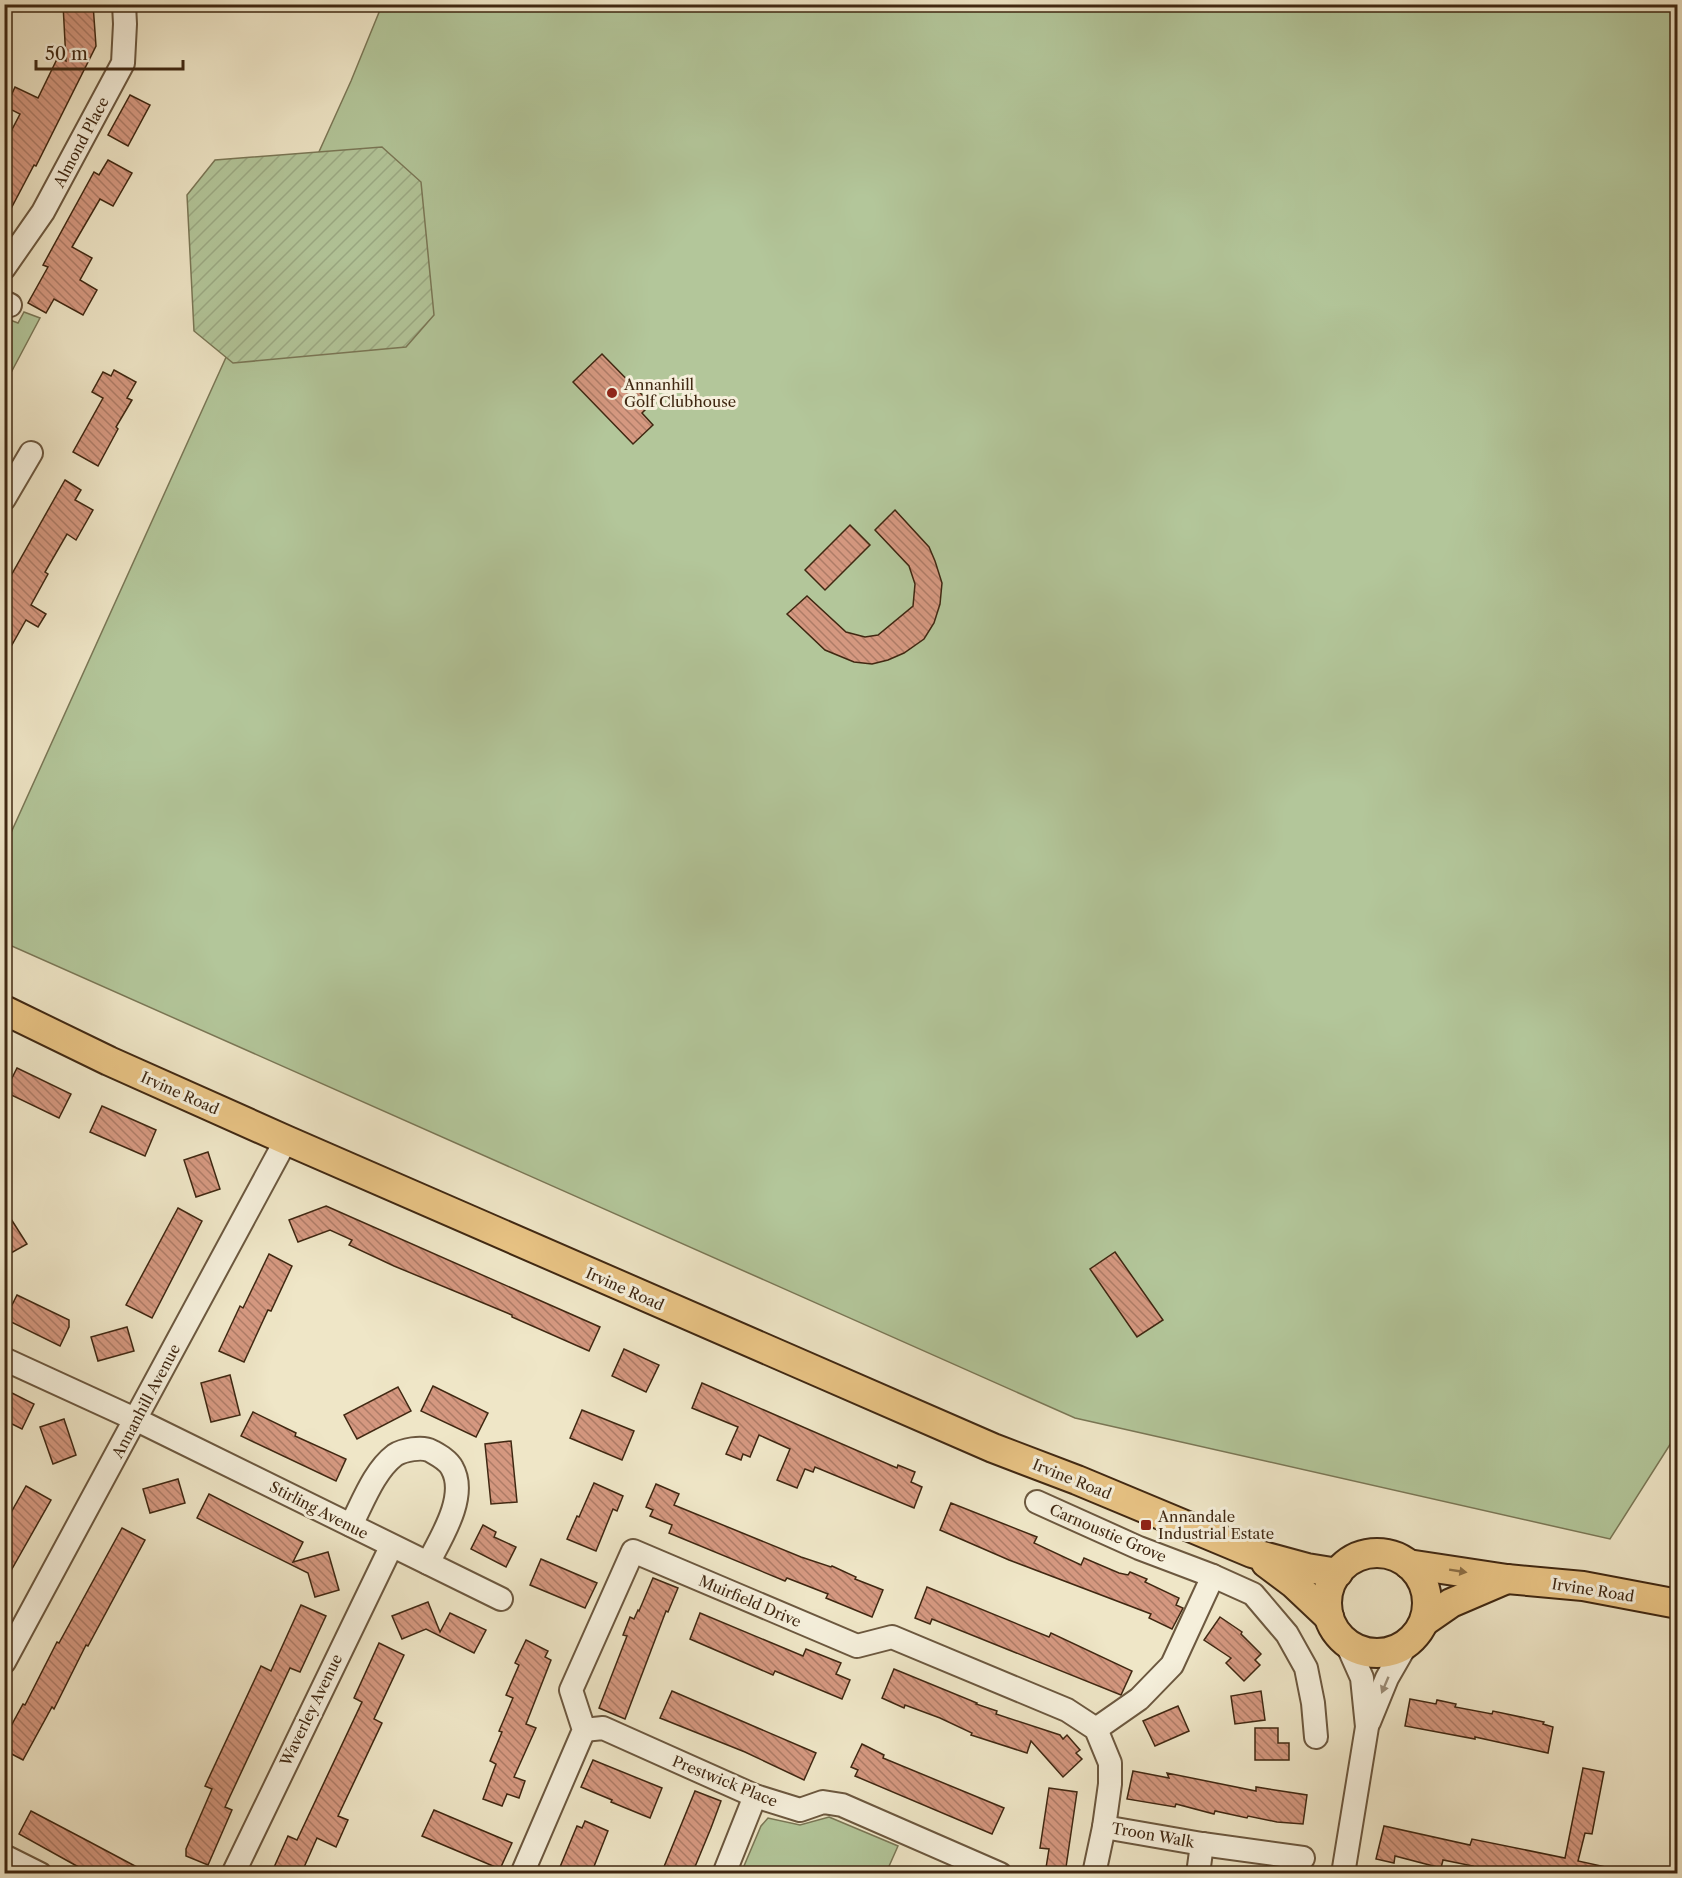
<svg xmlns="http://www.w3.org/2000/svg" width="1682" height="1878" font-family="'Libre Caslon Text',serif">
  <defs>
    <pattern id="garden-furrows" width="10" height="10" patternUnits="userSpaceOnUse" patternTransform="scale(1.5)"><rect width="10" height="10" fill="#b3c69a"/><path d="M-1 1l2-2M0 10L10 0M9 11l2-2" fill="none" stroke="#9baa84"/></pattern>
    <pattern id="building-back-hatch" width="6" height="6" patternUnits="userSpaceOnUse" patternTransform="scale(1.5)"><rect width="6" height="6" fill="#d59880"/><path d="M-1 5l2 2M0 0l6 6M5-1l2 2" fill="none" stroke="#ae7c67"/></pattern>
  </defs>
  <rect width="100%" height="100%" fill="#efe6c7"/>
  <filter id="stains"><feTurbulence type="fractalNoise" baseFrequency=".00333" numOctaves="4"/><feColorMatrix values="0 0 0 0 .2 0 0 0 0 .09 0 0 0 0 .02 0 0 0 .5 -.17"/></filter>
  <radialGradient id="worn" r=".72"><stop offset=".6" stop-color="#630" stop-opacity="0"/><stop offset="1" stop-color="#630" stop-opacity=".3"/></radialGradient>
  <g fill="#b3c69a" stroke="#7a7756" stroke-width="1.5">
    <polygon points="382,5 1677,5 1678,1432 1610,1539 1075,1418 5,943 5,846 351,81"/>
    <polygon points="24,312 40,318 5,384 5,318 18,323"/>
    <polygon points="829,1817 898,1846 886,1873 741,1873 761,1826 768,1818 800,1825"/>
  </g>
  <polygon fill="url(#garden-furrows)" stroke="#7a7756" stroke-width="1.5" points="382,147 421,182 434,315 406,347 233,363 194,331 187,195 215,160"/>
  <g fill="url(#building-back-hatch)" stroke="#402812" stroke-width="1.5">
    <polygon points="63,4 93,4 96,46 36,166 34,165 4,222 4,145 20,114 6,107 15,87 38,98 58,57 66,61"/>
    <polygon points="130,95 150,105 128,146 108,135"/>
    <polygon points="108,160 132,173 113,206 100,199 72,247 92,258 80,280 97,290 83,315 54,299 46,313 28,303 48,267 43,265 94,172 99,175"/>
    <polygon points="602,354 651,404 642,413 653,425 633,444 573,382"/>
    <polygon points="114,370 136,382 127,398 132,400 116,427 118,429 98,466 73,452 103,398 92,392 103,372 111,376"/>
    <polygon points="65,480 81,490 75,500 93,510 76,540 67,534 45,572 48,574 31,605 46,614 38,627 26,620 4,659 4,588"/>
    <polygon points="895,510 929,547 935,561 942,583 940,604 934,623 924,639 904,653 888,660 872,664 854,662 825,650 787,614 807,596 846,632 865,637 878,635 913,606 915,584 909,566 875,530"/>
    <polygon points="850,525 870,545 825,590 805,570"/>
    <polygon points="17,1068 71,1094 59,1118 5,1092"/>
    <polygon points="102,1106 156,1130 145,1156 90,1132"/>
    <polygon points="208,1152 220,1189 196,1197 184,1160"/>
    <polygon points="326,1206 600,1327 589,1351 512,1317 512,1315 394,1266 349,1245 352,1240 330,1230 298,1242 289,1220"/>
    <polygon points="4,1208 27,1244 4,1257"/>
    <polygon points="178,1208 202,1221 152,1318 126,1305"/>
    <polygon points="1115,1252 1163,1320 1137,1337 1090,1269"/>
    <polygon points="269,1254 292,1266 271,1311 268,1310 244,1362 219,1351 240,1306 243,1308"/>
    <polygon points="17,1295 69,1320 69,1327 60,1346 5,1319"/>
    <polygon points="127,1327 134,1351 98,1361 91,1337"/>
    <polygon points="624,1349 659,1365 646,1392 612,1376"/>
    <polygon points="230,1375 240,1415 211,1422 201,1383"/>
    <polygon points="702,1383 897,1468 898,1465 915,1472 911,1482 922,1487 914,1508 815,1467 813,1472 805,1469 797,1488 777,1480 790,1449 759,1435 750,1457 743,1454 741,1460 726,1454 738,1427 692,1408"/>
    <polygon points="433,1386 488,1413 476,1437 421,1411"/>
    <polygon points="398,1387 411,1411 357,1439 344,1415"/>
    <polygon points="4,1389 34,1404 22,1429 4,1420"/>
    <polygon points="582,1410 634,1431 622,1460 570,1438"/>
    <polygon points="253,1412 296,1433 295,1436 346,1459 336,1481 241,1436"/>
    <polygon points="64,1419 76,1455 53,1464 40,1427"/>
    <polygon points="511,1441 517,1502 491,1504 485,1444"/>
    <polygon points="178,1479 185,1503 150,1513 143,1489"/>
    <polygon points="594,1483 623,1496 617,1511 613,1509 596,1551 567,1539 577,1516 579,1517"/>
    <polygon points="656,1484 679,1494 674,1505 801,1557 831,1567 832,1566 856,1577 855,1579 883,1590 872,1617 826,1598 828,1594 787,1578 785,1581 669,1533 672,1525 650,1516 653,1510 646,1507"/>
    <polygon points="26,1486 51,1500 4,1583 4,1525"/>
    <polygon points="209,1494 303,1542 293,1562 328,1552 339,1590 315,1597 308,1573 197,1518"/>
    <polygon points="951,1503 1037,1537 1034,1543 1081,1565 1084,1558 1119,1573 1128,1575 1130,1572 1147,1579 1145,1582 1179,1598 1176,1605 1183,1608 1172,1629 1149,1618 1151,1614 1009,1560 940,1530"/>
    <polygon points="483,1525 496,1532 494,1537 516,1547 506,1567 471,1549"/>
    <polygon points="122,1528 145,1540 88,1646 86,1645 54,1709 52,1707 23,1760 4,1750 4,1739 23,1704 25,1705 57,1642 59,1643"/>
    <polygon points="541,1559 597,1583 585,1608 530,1585"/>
    <polygon points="653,1578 678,1588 668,1612 666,1611 625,1719 599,1708 627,1636 623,1635 630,1617 634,1619 638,1610 639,1611"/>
    <polygon points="927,1587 1049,1637 1051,1633 1132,1671 1121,1695 932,1619 930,1624 915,1618"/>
    <polygon points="428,1602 440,1632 450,1613 486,1630 474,1653 426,1629 402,1639 392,1616"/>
    <polygon points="301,1605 326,1616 300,1672 290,1668 225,1807 232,1810 208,1865 186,1856 186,1849 212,1789 205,1786 261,1666 271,1671"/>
    <polygon points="700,1613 803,1656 806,1649 841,1663 836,1674 850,1680 842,1699 775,1671 773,1675 690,1639"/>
    <polygon points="1220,1617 1242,1632 1241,1634 1261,1654 1255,1660 1260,1665 1244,1681 1226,1663 1231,1658 1204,1640"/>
    <polygon points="526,1640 548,1651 545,1657 551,1660 526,1724 536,1728 514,1777 525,1781 519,1798 507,1794 502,1806 483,1799 496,1764 490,1761 502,1732 499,1731 513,1698 506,1695 519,1665 515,1663"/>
    <polygon points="379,1643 404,1655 374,1719 382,1723 338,1816 348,1820 336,1847 317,1838 301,1874 271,1874 288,1836 297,1840 362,1702 354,1698"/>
    <polygon points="894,1669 977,1703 976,1704 997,1711 996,1714 1060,1735 1063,1739 1067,1735 1080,1750 1076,1753 1082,1759 1063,1777 1031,1741 1027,1753 971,1735 972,1733 940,1718 905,1705 904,1708 882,1698"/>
    <polygon points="672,1691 816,1753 804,1780 745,1752 660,1718"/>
    <polygon points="1261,1691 1265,1720 1235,1724 1231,1696"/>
    <polygon points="1410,1699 1436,1704 1437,1700 1456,1704 1455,1707 1492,1714 1493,1711 1544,1722 1543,1724 1553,1727 1548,1753 1475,1737 1475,1739 1405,1726"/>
    <polygon points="1178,1706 1189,1731 1155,1746 1143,1721"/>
    <polygon points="1255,1728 1278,1728 1278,1743 1289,1743 1289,1760 1255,1760"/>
    <polygon points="862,1744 884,1755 883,1758 1004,1808 992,1834 855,1776 858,1770 851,1767"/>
    <polygon points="593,1760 662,1788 650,1818 611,1802 612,1800 581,1787"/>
    <polygon points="1583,1768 1604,1772 1592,1834 1585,1833 1578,1861 1606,1867 1605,1874 1472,1874 1473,1866 1443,1860 1441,1868 1395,1856 1394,1863 1376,1859 1384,1826 1470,1845 1472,1839 1565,1858"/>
    <polygon points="1133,1771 1169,1778 1167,1773 1256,1791 1256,1787 1307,1795 1303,1824 1277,1822 1248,1816 1247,1818 1215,1811 1214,1814 1176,1804 1175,1807 1127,1799"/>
    <polygon points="1049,1788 1077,1792 1065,1874 1045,1874 1049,1849 1040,1848"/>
    <polygon points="695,1791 721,1801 711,1828 692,1874 661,1874"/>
    <polygon points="434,1810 512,1843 500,1869 422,1836"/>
    <polygon points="31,1811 88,1841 150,1874 92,1874 75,1865 19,1834"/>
    <polygon points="585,1821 608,1831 591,1874 562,1874 564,1868 560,1867 577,1826 582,1828"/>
  </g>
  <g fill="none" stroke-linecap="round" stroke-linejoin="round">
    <g stroke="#6c583f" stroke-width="26">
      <g id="minor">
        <polyline points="4,268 43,212 123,63 125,24 124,4"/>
        <polyline points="4,302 10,305"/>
        <polyline points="4,499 31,453"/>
        <polyline points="4,1359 137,1420 501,1599"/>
        <polyline points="1037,1502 1139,1548 1213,1576 1253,1594 1287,1634 1306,1668 1313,1703 1316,1737"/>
        <path d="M351,1525C363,1502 374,1471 395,1455C403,1450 422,1446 431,1451C438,1455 448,1460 452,1468C468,1496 441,1538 428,1563"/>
        <polyline points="4,1662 286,1140"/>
        <polyline points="1369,1722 1387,1678 1406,1645"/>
        <polyline points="1096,1729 1139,1699 1172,1665 1213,1576"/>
        <polyline points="584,1730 603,1728 755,1796 800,1810 823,1802 842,1805 1000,1874"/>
        <polyline points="1104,1827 1202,1844 1303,1858"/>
        <polyline points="4,1856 40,1874"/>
        <polyline points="233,1874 391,1547"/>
        <polyline points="522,1874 584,1730 571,1690 633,1551 857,1646 892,1637 1067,1710 1096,1729 1110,1763 1110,1784 1104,1827 1094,1874"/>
        <polyline points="724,1874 755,1796"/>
        <polyline points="1198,1874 1202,1844"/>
        <polyline points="1343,1874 1367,1727 1362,1678 1346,1642"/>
      </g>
    </g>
    <g stroke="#402812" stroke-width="32">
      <g id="major">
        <polyline points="4,1010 109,1061 286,1140 993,1448 1077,1480 1252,1553 1307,1568 1338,1573"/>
        <circle cx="1377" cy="1603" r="50"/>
        <polyline points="1266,1563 1294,1584 1329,1617"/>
        <polyline points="1408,1564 1507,1579 1583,1586 1678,1604"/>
        <polyline points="1425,1621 1451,1603 1507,1579"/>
      </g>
    </g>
    <use href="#minor" stroke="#f5efdb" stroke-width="22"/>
    <use href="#major" stroke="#e8c384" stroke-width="28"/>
  </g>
  <defs><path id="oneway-solid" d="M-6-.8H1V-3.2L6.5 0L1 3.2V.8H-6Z" transform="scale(1.5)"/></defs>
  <use fill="#8c6e45" href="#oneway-solid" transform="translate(1458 1571) rotate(9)"/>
  <use fill="#9a8c76" href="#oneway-solid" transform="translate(1385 1685) rotate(113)"/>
  <g fill="#8f2418" stroke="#f5efdb" stroke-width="2">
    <circle cx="612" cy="393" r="6"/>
    <rect x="1140" y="1519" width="12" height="12" rx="3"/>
  </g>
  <g text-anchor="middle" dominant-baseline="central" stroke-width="6" stroke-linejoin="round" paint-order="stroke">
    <g font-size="15" fill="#402812" stroke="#f5efdb">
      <text transform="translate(81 142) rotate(-62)">Almond Place</text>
      <text transform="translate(180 1093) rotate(24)">Irvine Road</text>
      <text transform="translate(625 1289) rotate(24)">Irvine Road</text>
      <text transform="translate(146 1401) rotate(-62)">Annanhill Avenue</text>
      <text transform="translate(1072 1479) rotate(22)">Irvine Road</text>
      <text transform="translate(319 1510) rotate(27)">Stirling Avenue</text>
      <text transform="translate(1108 1533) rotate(23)">Carnoustie Grove</text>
      <text transform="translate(1593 1590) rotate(9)">Irvine Road</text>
      <text transform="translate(750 1601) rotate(23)">Muirfield Drive</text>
      <text transform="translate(311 1710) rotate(-64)">Waverley Avenue</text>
      <text transform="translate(725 1781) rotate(22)">Prestwick Place</text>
      <text transform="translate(1153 1835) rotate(10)">Troon Walk</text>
    </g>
    <g font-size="15" fill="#402812" stroke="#f5efdb" text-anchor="start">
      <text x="624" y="384">Annanhill<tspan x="624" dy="17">Golf Clubhouse</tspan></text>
      <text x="1158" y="1516">Annandale<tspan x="1158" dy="17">Industrial Estate</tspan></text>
    </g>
  </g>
  <rect width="1682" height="1878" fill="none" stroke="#efe6c7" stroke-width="24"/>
  <rect x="6" y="6" width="1670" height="1866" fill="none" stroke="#402812" stroke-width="3"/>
  <rect x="12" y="12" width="1658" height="1854" fill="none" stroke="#402812" stroke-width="1.5"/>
  <path d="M36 60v9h147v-9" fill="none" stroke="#402812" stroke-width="3"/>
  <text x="45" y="60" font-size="18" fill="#402812" stroke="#f5efdb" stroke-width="4.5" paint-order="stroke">50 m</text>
  <rect width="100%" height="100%" filter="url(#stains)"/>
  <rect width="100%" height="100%" fill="url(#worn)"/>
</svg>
